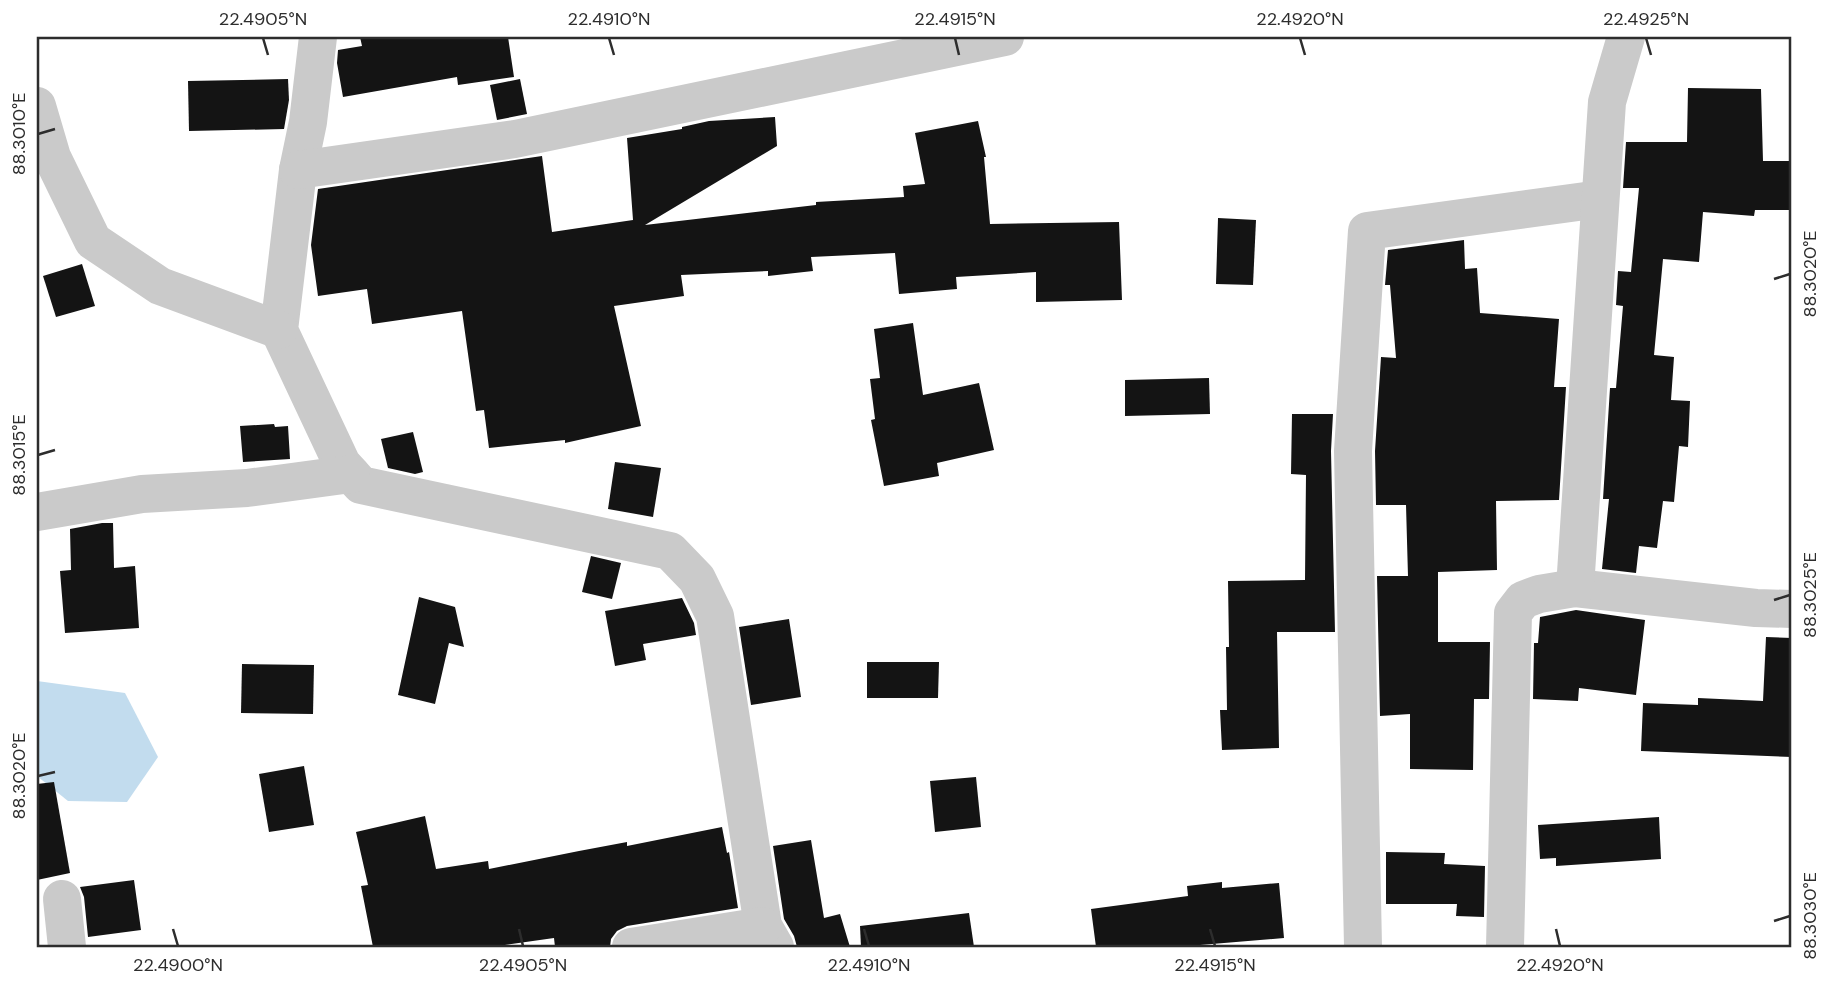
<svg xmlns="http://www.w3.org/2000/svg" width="1829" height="984" font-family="'DM Sans',sans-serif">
  <rect width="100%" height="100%" fill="#fff"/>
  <polygon fill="#c2dcee" points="37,681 125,693 158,757 127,802 68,801 37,776"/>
  <g fill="#141414">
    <polygon points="360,37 508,37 514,77 458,85 457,77 343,97 337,63 338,50 362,46"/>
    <polygon points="288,79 289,100 284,129 189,131 188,81"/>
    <polygon points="520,79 527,114 497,120 490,85"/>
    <polygon points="1688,88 1761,89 1763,161 1792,161 1792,210 1755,210 1754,216 1703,212 1699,262 1663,259 1654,355 1674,357 1671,400 1690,401 1688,447 1679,446 1674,502 1663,501 1657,548 1639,546 1636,573 1602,569 1609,499 1603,499 1610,388 1616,388 1623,306 1616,305 1618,271 1631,272 1639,188 1623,188 1626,142 1687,142"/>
    <polygon points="775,117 777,146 645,225 816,205 816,202 904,197 903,186 925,184 915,133 978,121 986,157 984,157 990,224 1119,222 1122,300 1036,302 1036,272 956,277 957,289 899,294 895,253 811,257 813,271 768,276 768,271 681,275 684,296 614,306 641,426 565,443 565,440 489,448 484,410 476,411 462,311 372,324 367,289 318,296 311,245 318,189 542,156 552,232 633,220 627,138 682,129 682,127 709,121"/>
    <polygon points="1218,218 1256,220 1253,285 1216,284"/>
    <polygon points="1464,240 1465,269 1477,268 1480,313 1559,319 1554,387 1566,387 1559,500 1496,501 1497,570 1438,572 1438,642 1490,642 1489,699 1474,699 1473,770 1410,769 1410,714 1380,716 1377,576 1408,576 1406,505 1376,505 1375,451 1381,357 1396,358 1390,285 1385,285 1388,250"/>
    <polygon points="82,264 95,306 56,317 43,276"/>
    <polygon points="913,323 923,395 979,383 994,450 937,463 939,476 884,486 871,420 875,419 870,379 880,378 874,329"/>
    <polygon points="1209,378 1210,414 1125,416 1125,380"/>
    <polygon points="1292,414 1333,414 1331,451 1335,632 1277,632 1279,748 1222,750 1220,710 1227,710 1226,647 1229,647 1228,581 1305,580 1306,475 1291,474"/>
    <polygon points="274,424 275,427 288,426 290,459 243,462 240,426"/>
    <polygon points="413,432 423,472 415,474 388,468 381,439"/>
    <polygon points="615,462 661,468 653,517 608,509"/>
    <polygon points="102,523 113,523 114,568 135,566 139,628 65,633 60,571 71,570 70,529"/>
    <polygon points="591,556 621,563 612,599 582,592"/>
    <polygon points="419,597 455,607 464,647 449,643 435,704 398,695"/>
    <polygon points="682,598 694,623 696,635 643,644 646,660 615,666 605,611"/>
    <polygon points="1576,610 1645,620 1636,695 1579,688 1578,701 1533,699 1534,643 1538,643 1540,617"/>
    <polygon points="789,619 801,697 751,705 739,627"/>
    <polygon points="1766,637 1792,638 1792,757 1641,751 1643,703 1698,705 1698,698 1763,701"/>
    <polygon points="867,662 939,662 938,698 867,698"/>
    <polygon points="242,664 314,665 313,714 241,713"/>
    <polygon points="304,766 314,825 269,832 259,774"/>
    <polygon points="976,777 981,827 935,832 930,781"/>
    <polygon points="54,782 70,873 37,880 37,784"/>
    <polygon points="425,816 436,869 488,861 489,869 579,851 627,842 627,846 722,827 727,853 729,852 738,908 627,926 617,931 611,939 610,947 555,947 554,938 491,947 373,947 361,886 368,885 356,832"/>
    <polygon points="1659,817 1661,859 1556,866 1556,858 1540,859 1538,825"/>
    <polygon points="811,840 824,918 840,914 850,947 797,947 794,936 784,919 773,846"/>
    <polygon points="1386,852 1445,853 1444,864 1485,866 1484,917 1456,916 1457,904 1386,904"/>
    <polygon points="134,880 141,930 88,937 84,897 80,887"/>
    <polygon points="1222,882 1222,888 1279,883 1284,938 1176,947 1096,947 1091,909 1188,896 1187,886"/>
    <polygon points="969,913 974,947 861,947 860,926"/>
  </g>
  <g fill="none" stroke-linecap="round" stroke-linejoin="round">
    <g stroke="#cacaca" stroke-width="38">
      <polyline points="318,37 308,122 298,170 279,330 342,464 361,485 670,551 697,579 715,616 763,926 775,947"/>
      <polyline points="37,106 52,157 93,241 160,286 279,330"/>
      <polyline points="298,170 515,139 1005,37"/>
      <polyline points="37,512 142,494 247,488 351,474"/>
      <polyline points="1575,588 1756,608 1792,609"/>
      <polyline points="62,899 67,947"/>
      <polyline points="631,947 763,926"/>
      <polyline points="1363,947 1353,451 1367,231 1600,199"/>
      <polyline points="1505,947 1513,613 1523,600 1539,594 1575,588 1607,102 1626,37"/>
    </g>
  </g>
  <path fill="none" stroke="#2d2d2d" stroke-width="2.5" d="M263,38L268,55M609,38L614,55M955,38L959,55M1300,38L1305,55M1646,38L1651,55M38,134L55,129M1774,279L1790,274M38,455L55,450M1774,600L1790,595M38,776L55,772M1774,921L1790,916M173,929L178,946M519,929L523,946M864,929L869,946M1210,929L1215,946M1556,929L1560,946"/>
  <rect width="1829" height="984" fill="none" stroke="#ffffff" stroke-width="77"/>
  <rect x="38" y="38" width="1752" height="908" fill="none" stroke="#2d2d2d" stroke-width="2.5"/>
  <g font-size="18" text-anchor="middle" fill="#2d2d2d">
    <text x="263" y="25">22.4905°N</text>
    <text x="609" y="25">22.4910°N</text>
    <text x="955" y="25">22.4915°N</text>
    <text x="1300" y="25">22.4920°N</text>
    <text x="1646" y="25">22.4925°N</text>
    <text transform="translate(19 134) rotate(-90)" y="6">88.3010°E</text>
    <text transform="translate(1810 274) rotate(-90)" y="6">88.3020°E</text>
    <text transform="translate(19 455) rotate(-90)" y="6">88.3015°E</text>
    <text transform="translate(1810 595) rotate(-90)" y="6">88.3025°E</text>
    <text transform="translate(19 776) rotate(-90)" y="6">88.3020°E</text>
    <text transform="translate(1810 916) rotate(-90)" y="6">88.3030°E</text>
    <text x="178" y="971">22.4900°N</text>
    <text x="523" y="971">22.4905°N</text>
    <text x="869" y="971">22.4910°N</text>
    <text x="1215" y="971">22.4915°N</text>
    <text x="1560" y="971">22.4920°N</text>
  </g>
</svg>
